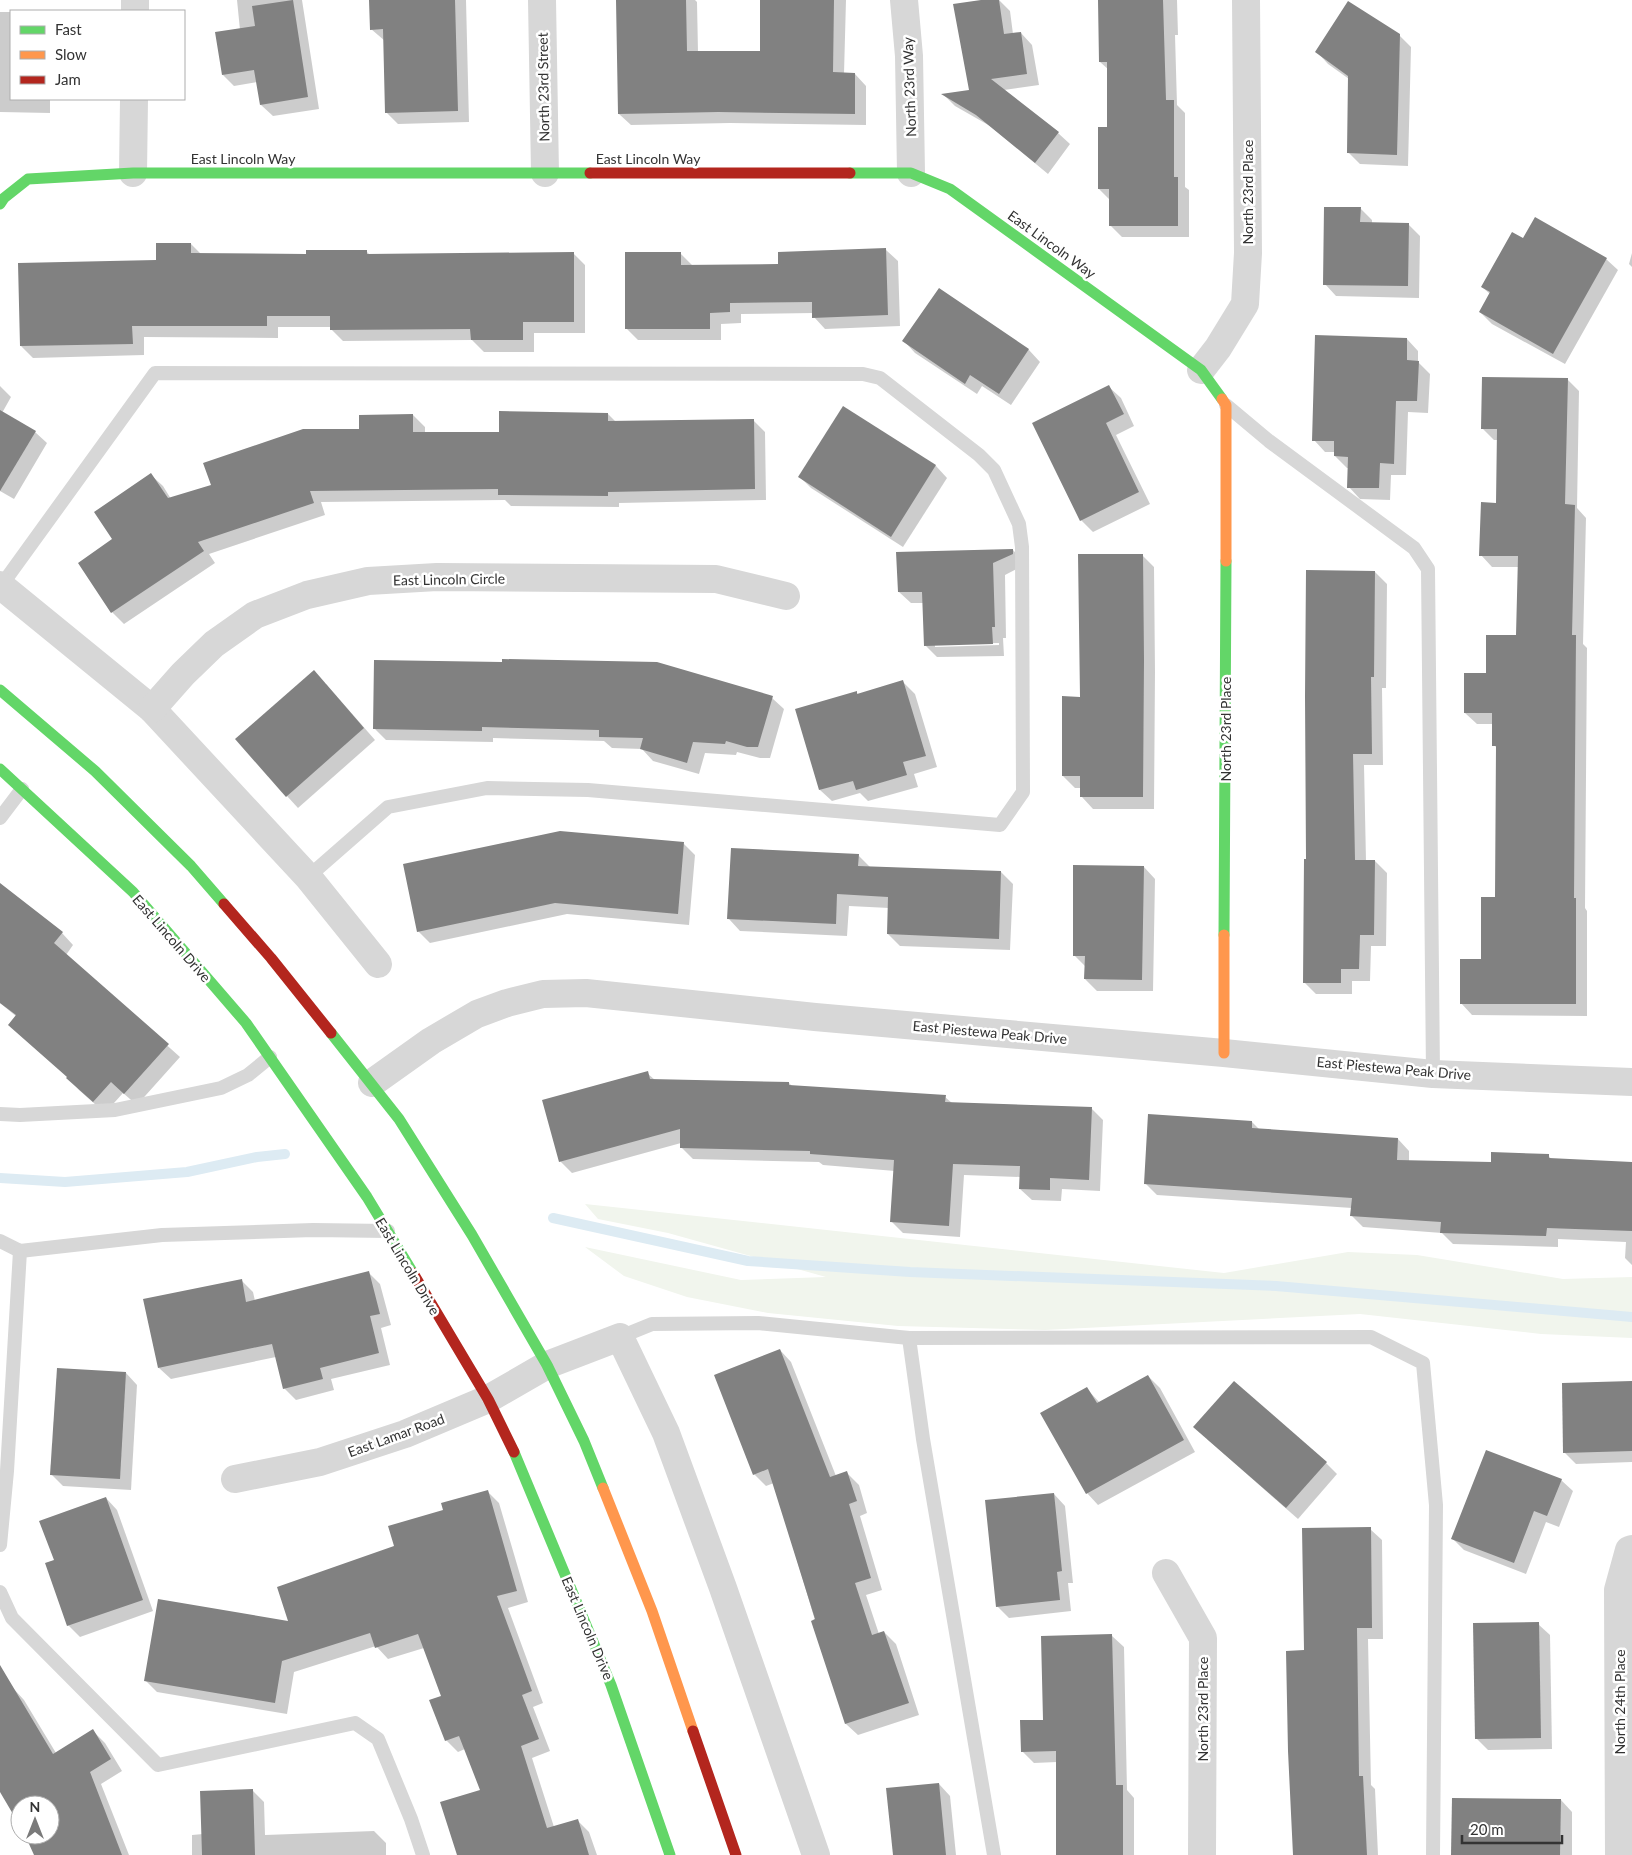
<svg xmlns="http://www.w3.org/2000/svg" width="1632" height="1855" font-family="Lato,sans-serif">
  <rect width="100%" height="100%" fill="#fff"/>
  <polygon fill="#f1f5ed" points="585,1204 1224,1273 1348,1252 1417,1255 1563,1279 1632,1277 1632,1338 1541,1334 1360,1314 1045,1330 898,1326 768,1313 687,1297 624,1276 585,1247 741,1280 826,1277 668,1233 598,1219"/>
  <g fill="#0003" fill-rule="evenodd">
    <polygon points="237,0 302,0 319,109 273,116 261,105 257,82 234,86 223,75 240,30"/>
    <polygon points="371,0 466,0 469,122 398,124 386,112 385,41 371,29"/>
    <polygon points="618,0 695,0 697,2 698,52 761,52 762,0 846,0 844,74 855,74 866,86 866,125 730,123 631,125 619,114"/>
    <polygon points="990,0 999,0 1010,11 1013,34 1021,33 1032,45 1039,85 1004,90 1058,133 1070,144 1048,174 990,126 955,106 944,95 970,91"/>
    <polygon points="1099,0 1177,0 1178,35 1175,35 1177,105 1185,113 1185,187 1189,190 1189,237 1122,237 1110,225 1110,200 1099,189 1109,129 1109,70 1100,62"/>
    <polygon points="0,12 11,12 11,99 50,99 50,113 0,112"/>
    <polygon points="1399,35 1411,47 1408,166 1360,164 1348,152 1349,79 1328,64 1317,52"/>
    <polygon points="1360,208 1372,220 1372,224 1408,224 1420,236 1419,298 1336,296 1325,284"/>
    <polygon points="1523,240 1606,259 1618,270 1565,364 1492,324 1480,312 1490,294 1482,287"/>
    <polygon points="191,244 201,254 307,256 366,251 370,255 573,253 585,265 585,333 534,333 534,352 484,352 472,340 343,341 331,329 331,327 278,327 278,338 144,337 144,355 33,358 21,346 157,261"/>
    <polygon points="886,250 898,261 900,326 825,329 814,317 814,313 741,314 741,323 721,324 721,340 638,340 626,328 680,253 692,265 692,267 780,266"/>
    <polygon points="1632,253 1632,267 1629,264"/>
    <polygon points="939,290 1029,350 1040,362 1011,405 982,386 977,394 915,353 904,341"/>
    <polygon points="1407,339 1418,351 1418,362 1430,374 1428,413 1408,412 1406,475 1391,475 1390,500 1360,499 1349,487 1349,468 1347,468 1335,456 1335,452 1325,452 1314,440"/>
    <polygon points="1567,379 1579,391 1577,508 1586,518 1583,644 1587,648 1585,908 1587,911 1587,1016 1472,1015 1461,1003 1483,961 1496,899 1498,749 1494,745 1494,724 1477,724 1465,713 1488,674 1518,636 1519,567 1492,567 1481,555 1497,504 1498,440 1494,440 1482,428"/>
    <polygon points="0,386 11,397 2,413 35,432 47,443 14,499 0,491"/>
    <polygon points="1109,387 1121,398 1134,426 1116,435 1150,504 1093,532 1081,520"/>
    <polygon points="843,408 936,466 947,478 903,547 811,488 800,477"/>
    <polygon points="608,414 616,422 753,420 765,432 766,500 619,503 619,507 511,506 505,500 321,502 325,515 209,554 215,563 124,624 112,612 114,540 151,475 163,486 171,499 212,486 360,430 413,415 425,427 425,434 500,433"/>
    <path d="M1013,550L1024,562V565L1005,575L1006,638H1003L1004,656L937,657L925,645L924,603H911L899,592ZM999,643V645L935,647V644Z"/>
    <polygon points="1142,555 1154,567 1155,672 1154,809 1093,809 1082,797 1082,788 1075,788 1063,776 1081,698"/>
    <polygon points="1375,572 1387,584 1386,688 1382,688 1383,765 1364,765 1366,861 1375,861 1387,873 1386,946 1371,946 1370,981 1352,981 1352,994 1316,994 1304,982 1308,860"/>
    <polygon points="903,682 915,694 937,767 914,774 918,787 868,801 860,793 832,801 820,790 856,692 859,695"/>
    <polygon points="326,684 375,740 298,808 287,796"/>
    <polygon points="772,698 784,709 770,758 760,758 737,752 736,755 705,753 699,774 653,761 642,749 612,748 604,741 493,738 493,742 386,740 375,729"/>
    <polygon points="684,844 695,855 689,925 567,914 430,943 418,931"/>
    <polygon points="858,855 870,867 1001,872 1013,884 1010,950 900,946 888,934 889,908 849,906 847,936 740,931 729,919"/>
    <polygon points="1144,867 1155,879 1153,991 1097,991 1085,979 1086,967 1074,955"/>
    <polygon points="0,884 62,933 73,945 66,955 180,1057 137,1105 123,1093 105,1113 79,1090 17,1017 0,1003"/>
    <polygon points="647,1073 655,1080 789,1083 792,1086 945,1097 952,1103 1091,1108 1103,1120 1100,1191 1062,1189 1061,1201 1032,1200 1020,1189 1021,1177 964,1175 960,1237 903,1233 891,1221 895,1171 823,1165 819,1162 693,1159 681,1147 681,1143 572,1173 560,1161"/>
    <polygon points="1252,1122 1259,1129 1398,1139 1409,1151 1409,1162 1492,1164 1548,1155 1552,1160 1632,1164 1632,1265 1625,1258 1626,1242 1558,1239 1558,1247 1453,1244 1442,1233 1363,1227 1352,1216 1352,1208 1157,1195 1145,1183"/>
    <polygon points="368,1272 380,1284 391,1325 381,1328 390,1365 331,1379 334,1390 296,1400 284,1388 276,1357 171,1379 159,1368 241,1280 253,1292 255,1301"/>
    <polygon points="780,1350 791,1362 836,1476 847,1473 859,1485 867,1513 860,1516 882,1590 866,1595 879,1634 884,1632 896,1644 919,1715 858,1735 846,1724 774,1483 766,1486 754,1474"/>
    <polygon points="126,1373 137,1385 131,1490 63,1486 51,1474"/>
    <polygon points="1148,1376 1160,1388 1195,1452 1098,1505 1087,1493 1087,1389 1100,1403"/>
    <polygon points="1632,1383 1632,1462 1576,1464 1564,1452"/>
    <polygon points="1207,1439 1326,1463 1337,1474 1298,1519"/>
    <polygon points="1561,1480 1573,1491 1559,1527 1546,1522 1526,1574 1464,1550 1453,1539"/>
    <polygon points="487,1491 499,1503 528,1602 508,1608 543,1703 533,1707 550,1751 532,1758 554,1827 577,1820 589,1832 597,1855 459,1855 481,1790 465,1749 458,1752 446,1740 443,1696 424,1648 388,1659 376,1646 294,1672 287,1714 157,1692 146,1681 290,1622 445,1511"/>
    <polygon points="1054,1494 1065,1506 1073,1583 1068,1583 1071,1611 1009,1618 997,1606"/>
    <polygon points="106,1498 117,1510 153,1611 80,1637 68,1625 55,1561"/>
    <polygon points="1370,1529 1382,1540 1383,1639 1368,1639 1371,1785 1375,1789 1378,1855 1294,1855"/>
    <polygon points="1538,1624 1550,1635 1552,1749 1488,1750 1476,1738"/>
    <polygon points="1112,1636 1124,1647 1127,1790 1134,1798 1134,1855 1057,1855 1057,1762 1034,1763 1022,1751"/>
    <polygon points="13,1688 24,1700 56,1753 93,1731 105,1743 122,1771 101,1784 129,1855 35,1855 27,1835 50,1835 50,1805 20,1805 20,1823 0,1790 0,1696"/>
    <polygon points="939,1784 950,1796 956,1855 894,1855"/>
    <polygon points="252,1790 264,1802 265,1835 374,1831 386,1843 386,1855 192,1855 192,1835 203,1834"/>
    <polygon points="1561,1800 1572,1812 1572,1855 1452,1855"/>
  </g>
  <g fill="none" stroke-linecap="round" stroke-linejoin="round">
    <g stroke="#ddebf3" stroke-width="10">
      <polyline points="0,1178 65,1182 187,1172 257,1157 285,1154"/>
      <polyline points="553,1218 748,1261 910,1272 1276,1286 1632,1317"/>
    </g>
  </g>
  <g fill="#818181">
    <polygon points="293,0 308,97 260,105 254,70 222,75 215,32 255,26 252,6"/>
    <polygon points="369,0 455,0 458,111 385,113 383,29 370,30"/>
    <polygon points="616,0 686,0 687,51 760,51 760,0 834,0 833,72 855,73 855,114 718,112 618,114"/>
    <polygon points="981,0 999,0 1004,34 1021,32 1027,74 991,79 1059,132 1035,163 976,115 941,94 969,90 953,4"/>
    <polygon points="1098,0 1163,0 1166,100 1174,100 1174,177 1178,177 1178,226 1109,226 1109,189 1098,189 1098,127 1107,127 1107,62 1099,62"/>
    <polygon points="1348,1 1400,34 1397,155 1347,153 1348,76 1315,52"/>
    <polygon points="1324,207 1361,207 1360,222 1409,223 1408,286 1323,285"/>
    <polygon points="1535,217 1607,258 1553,354 1479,312 1490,292 1481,287 1512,232 1523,238"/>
    <polygon points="156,243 191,243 191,253 306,254 306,250 367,250 367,254 574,252 574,322 523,322 523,340 471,340 470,329 330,330 330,316 267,316 267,326 132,326 133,344 20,346 18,263 156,260"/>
    <polygon points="886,248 888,315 812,318 812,302 730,303 730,312 710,313 710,329 625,329 625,252 681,252 681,265 778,264 778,252"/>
    <polygon points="939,288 1029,349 999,394 970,375 965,384 902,341"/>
    <polygon points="1315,335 1407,338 1407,360 1419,361 1417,401 1396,401 1394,464 1380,463 1379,488 1347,488 1348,457 1334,456 1334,441 1312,441"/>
    <polygon points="1482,377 1568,378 1565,504 1575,505 1572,635 1576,635 1574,898 1576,898 1576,1004 1460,1004 1460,959 1481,959 1481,897 1495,897 1496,746 1492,746 1492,713 1464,713 1464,673 1486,673 1486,635 1516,635 1518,556 1479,556 1481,502 1496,503 1497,429 1481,429"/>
    <polygon points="1109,385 1124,414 1106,423 1139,492 1080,521 1032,423"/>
    <polygon points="843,406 936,465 891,537 798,477"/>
    <polygon points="0,410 36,431 0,491"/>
    <polygon points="499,411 608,413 608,421 754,419 755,489 608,492 608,496 498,495 498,489 310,491 314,503 198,542 204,551 111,613 78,563 112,539 94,512 151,473 168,498 211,485 203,463 303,429 359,429 359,415 413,414 413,432 499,432"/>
    <polygon points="1013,549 1013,554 993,563 995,627 992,627 993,644 924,646 922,592 898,592 896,552"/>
    <polygon points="1078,554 1143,554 1144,660 1143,797 1080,797 1080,776 1062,776 1062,696 1080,697"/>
    <polygon points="1306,570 1375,571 1374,677 1371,677 1372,754 1353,754 1355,860 1375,860 1374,935 1360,935 1359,969 1341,969 1341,983 1303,983 1304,859 1306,859 1305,696"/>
    <polygon points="502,659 657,662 773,696 758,747 747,747 726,741 725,744 693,742 687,763 640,749 643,738 599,737 599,730 482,727 482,731 373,729 374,660 502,662"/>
    <polygon points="314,670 364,728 286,797 235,739"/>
    <polygon points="903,680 926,756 903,762 907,775 856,790 853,781 819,790 795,709 857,691 857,694"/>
    <polygon points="560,831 684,842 678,914 555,903 417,932 403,864"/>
    <polygon points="731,848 859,854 858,866 1001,871 999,939 887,934 888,897 837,894 836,924 727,919"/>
    <polygon points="1073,865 1144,866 1142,980 1084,979 1085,956 1073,956"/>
    <polygon points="0,883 63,932 54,943 169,1044 124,1094 111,1082 93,1102 66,1078 67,1077 8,1025 16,1015 0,1003"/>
    <polygon points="648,1071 650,1079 789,1082 789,1085 946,1095 945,1102 1092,1107 1089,1180 1050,1178 1050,1190 1019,1189 1020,1166 953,1164 949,1226 890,1222 894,1160 810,1154 810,1151 680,1148 680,1129 559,1162 542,1100"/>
    <polygon points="1148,1114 1252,1121 1252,1128 1398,1138 1397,1160 1491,1162 1491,1152 1549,1154 1549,1158 1632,1162 1632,1231 1547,1228 1546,1236 1440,1233 1441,1222 1350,1216 1352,1198 1144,1184"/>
    <polygon points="369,1271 380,1314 370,1316 379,1353 320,1368 323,1379 283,1389 272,1344 158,1368 143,1299 242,1279 246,1302"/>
    <polygon points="780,1349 830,1477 847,1471 857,1501 849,1504 871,1578 855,1583 872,1635 884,1631 909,1703 845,1724 811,1621 815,1619 768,1469 753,1475 714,1375"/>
    <polygon points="57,1368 126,1372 120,1479 50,1475"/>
    <polygon points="1148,1375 1184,1440 1086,1494 1040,1413 1087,1387 1097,1403"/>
    <polygon points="1234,1381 1327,1462 1286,1508 1193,1427"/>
    <polygon points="1632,1381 1632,1451 1563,1453 1562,1383"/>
    <polygon points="1486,1450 1562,1479 1547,1516 1534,1511 1514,1563 1451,1539"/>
    <polygon points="488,1490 517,1591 497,1596 532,1691 522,1695 539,1739 521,1746 547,1828 578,1819 589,1855 457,1855 440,1802 480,1790 459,1736 445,1741 429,1700 441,1696 418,1634 375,1648 370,1633 282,1661 275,1703 144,1681 158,1599 288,1621 277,1587 394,1546 388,1526 443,1510 441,1503"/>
    <polygon points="1054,1493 1062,1571 1057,1572 1060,1600 996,1607 985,1500"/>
    <polygon points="106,1497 143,1600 67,1626 45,1563 54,1560 39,1521"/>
    <polygon points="1371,1527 1372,1628 1357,1628 1359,1776 1363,1776 1367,1855 1293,1855 1288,1751 1286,1651 1304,1650 1302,1528"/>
    <polygon points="1539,1622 1541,1738 1475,1739 1473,1623"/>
    <polygon points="1112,1634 1116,1785 1123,1785 1123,1855 1056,1855 1056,1751 1021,1752 1020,1720 1043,1720 1041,1636"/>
    <polygon points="0,1665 53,1754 93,1729 111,1759 90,1772 122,1855 34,1855 25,1835 50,1835 50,1805 20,1805 20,1826 0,1792"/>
    <polygon points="939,1783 946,1855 893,1855 886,1788"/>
    <polygon points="253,1789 255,1855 202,1855 200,1791"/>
    <polygon points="1452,1798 1561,1799 1560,1855 1451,1855"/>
  </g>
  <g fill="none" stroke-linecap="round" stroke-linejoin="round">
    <g stroke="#d7d7d7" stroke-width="14">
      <polyline points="1226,405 1269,441 1414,548 1428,569 1433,1074"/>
      <polyline points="1,586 155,373 863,374 880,378 979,455 994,470 1019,524 1022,547 1023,792 1000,825 588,790 487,788 388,807 308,877"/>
      <polyline points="0,818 22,789"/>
      <polyline points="0,1114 20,1115 115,1110 221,1088 248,1075 270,1057"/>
      <polyline points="0,1241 20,1251 162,1235 313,1230 388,1231"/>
      <polyline points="620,1337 652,1324 758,1323 909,1338 1371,1337 1423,1363 1436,1505 1433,1855"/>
      <polyline points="909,1338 923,1439 994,1855"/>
      <polyline points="0,1545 7,1471 20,1251"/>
      <polyline points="0,1592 12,1618 158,1765 355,1723 378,1739 411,1819 423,1855"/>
    </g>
    <g stroke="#d7d7d7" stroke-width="28">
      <polyline points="542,0 545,173"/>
      <polyline points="904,0 909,56 911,173"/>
      <polyline points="135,11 135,0"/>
      <polyline points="133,173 134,99"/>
      <polyline points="1201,370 1218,348 1245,304 1248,253 1246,0"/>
      <polyline points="0,585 152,709 308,877 378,964"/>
      <polyline points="152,709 183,674 214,644 255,615 307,595 368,581 437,577 716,579 786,596"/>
      <polyline points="372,1083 431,1041 477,1014 507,1003 543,994 586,993 815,1017 1224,1053 1433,1074 1632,1082"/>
      <polyline points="235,1479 320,1462 405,1434 488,1399 547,1365 620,1337 666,1433 723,1588 816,1855"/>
      <polyline points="1166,1573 1203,1638 1202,1855"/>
      <polyline points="1619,1855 1618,1590 1629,1550 1632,1549"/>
    </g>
    <g stroke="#63d668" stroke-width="11">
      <polyline points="850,173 911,173 950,189 1201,370 1222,399"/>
      <polyline points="0,204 4,198 28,179 133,173 590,173"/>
      <polyline points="0,690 95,771 191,866 224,904"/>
      <polyline points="0,769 133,892 246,1023 367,1197 413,1273"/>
      <polyline points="1224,935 1226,561"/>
      <polyline points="331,1033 399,1119 472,1235 547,1365 584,1441 603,1488"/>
      <polyline points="514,1452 611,1685 670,1855"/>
    </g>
    <g stroke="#ff974d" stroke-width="11">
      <polyline points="1222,399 1226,405 1226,561"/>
      <polyline points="1224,1053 1224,935"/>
      <polyline points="603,1488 652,1611 693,1731"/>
    </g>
    <g stroke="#b3261e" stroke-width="11">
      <polyline points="590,173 850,173"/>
      <polyline points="224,904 271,958 331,1033"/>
      <polyline points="413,1273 488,1399 514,1452"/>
      <polyline points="693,1731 736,1855"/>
    </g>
  </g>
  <g text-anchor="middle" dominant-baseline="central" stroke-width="5" stroke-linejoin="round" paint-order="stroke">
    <g font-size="14" fill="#333" stroke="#fff">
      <text transform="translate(543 87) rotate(-91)">North 23rd Street</text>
      <text transform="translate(909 87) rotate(-92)">North 23rd Way</text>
      <text x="243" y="158">East Lincoln Way</text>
      <text x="648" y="158">East Lincoln Way</text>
      <text transform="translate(1247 192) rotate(-90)">North 23rd Place</text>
      <text transform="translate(1052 244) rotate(36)">East Lincoln Way</text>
      <text transform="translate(449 579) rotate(-1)">East Lincoln Circle</text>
      <text transform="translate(1225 729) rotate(-90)">North 23rd Place</text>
      <text transform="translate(172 938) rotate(49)">East Lincoln Drive</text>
      <text transform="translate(990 1032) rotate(5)">East Piestewa Peak Drive</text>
      <text transform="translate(1394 1068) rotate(5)">East Piestewa Peak Drive</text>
      <text transform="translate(408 1266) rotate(59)">East Lincoln Drive</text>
      <text transform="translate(396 1435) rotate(-20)">East Lamar Road</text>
      <text transform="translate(588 1628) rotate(67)">East Lincoln Drive</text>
      <text transform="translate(1619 1702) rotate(-90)">North 24th Place</text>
      <text transform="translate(1202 1709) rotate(-90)">North 23rd Place</text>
    </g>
  </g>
  <rect x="10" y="10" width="175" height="90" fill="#ffffff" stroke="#adadad"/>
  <rect x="20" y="26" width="25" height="8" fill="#63d668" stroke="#adadad"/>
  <text x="55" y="35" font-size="15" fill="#333333">Fast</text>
  <rect x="20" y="51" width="25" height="8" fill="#ff974d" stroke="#adadad"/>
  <text x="55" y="60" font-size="15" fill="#333333">Slow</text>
  <rect x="20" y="76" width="25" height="8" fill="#b3261e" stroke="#adadad"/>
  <text x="55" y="85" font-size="15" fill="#333333">Jam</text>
  <g transform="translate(35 1820)"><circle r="24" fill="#ffffff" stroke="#adadad"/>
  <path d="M0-4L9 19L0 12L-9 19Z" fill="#7a7a7a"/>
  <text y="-8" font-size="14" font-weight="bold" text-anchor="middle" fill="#333333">N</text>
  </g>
  <path d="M1462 1835v8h100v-8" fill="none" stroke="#333333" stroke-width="2.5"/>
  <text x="1470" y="1835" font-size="15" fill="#333333" stroke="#ffffff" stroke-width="4" paint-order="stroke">20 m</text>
</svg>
